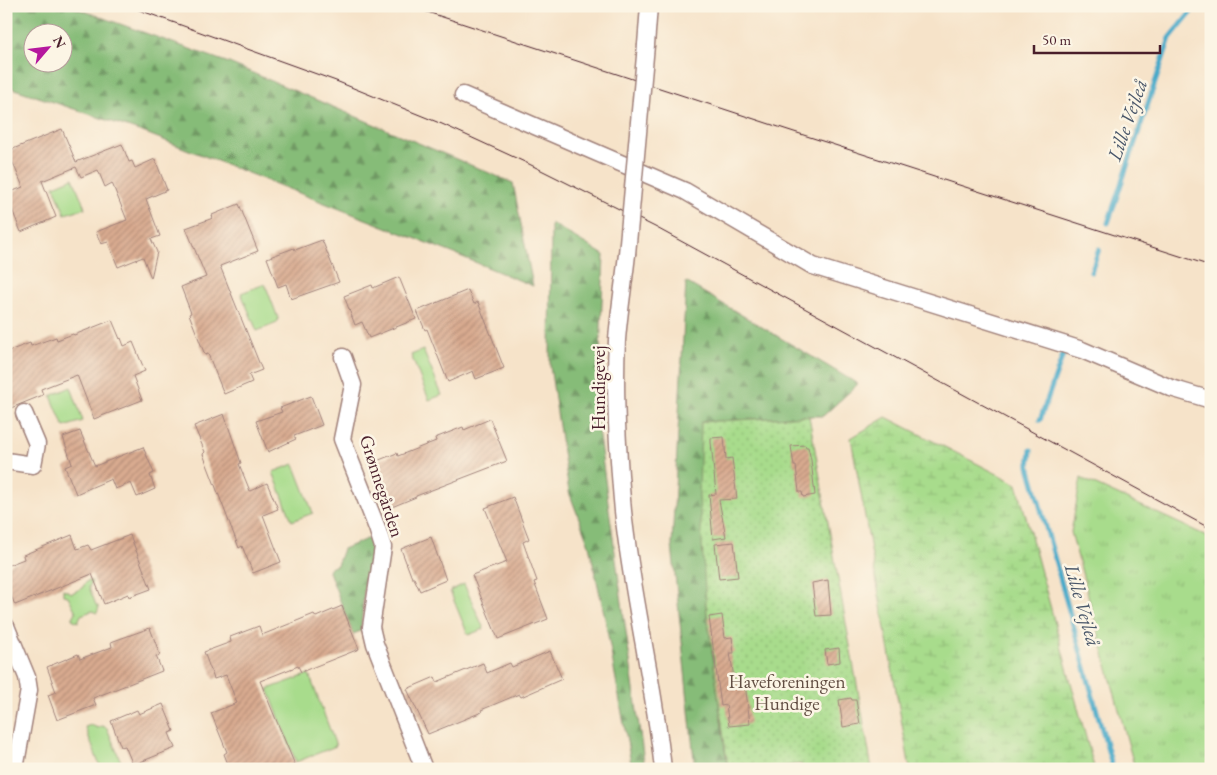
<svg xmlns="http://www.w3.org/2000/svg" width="1217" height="775" font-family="'EB Garamond',serif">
  <defs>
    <pattern id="grass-tufts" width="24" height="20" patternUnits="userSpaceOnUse" patternTransform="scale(1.25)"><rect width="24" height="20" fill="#a8dc8c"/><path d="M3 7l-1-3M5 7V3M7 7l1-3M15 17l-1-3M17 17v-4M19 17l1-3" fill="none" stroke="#92bc79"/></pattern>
    <pattern id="forest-firs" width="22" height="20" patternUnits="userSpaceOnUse" patternTransform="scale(1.25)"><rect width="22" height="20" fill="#86bc78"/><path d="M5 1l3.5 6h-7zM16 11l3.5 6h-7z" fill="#709863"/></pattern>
    <pattern id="wetland-marsh" width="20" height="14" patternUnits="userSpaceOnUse" patternTransform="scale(1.25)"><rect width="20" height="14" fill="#a8dc8c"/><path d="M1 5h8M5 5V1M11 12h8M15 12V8" fill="none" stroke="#92bc79"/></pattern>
    <pattern id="garden-dots" width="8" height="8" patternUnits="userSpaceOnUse" patternTransform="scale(1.25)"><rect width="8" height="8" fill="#a8dc8c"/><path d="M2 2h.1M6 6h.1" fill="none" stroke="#92bc79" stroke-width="1.8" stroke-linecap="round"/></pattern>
    <pattern id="building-hatch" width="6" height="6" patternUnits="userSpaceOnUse" patternTransform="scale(1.25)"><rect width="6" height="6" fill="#d9ab90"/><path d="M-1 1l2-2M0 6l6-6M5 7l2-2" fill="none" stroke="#b28b76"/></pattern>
  </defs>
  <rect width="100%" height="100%" fill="#fcf5e5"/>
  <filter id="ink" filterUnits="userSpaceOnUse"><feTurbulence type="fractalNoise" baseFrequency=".02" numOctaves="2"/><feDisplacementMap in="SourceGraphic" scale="10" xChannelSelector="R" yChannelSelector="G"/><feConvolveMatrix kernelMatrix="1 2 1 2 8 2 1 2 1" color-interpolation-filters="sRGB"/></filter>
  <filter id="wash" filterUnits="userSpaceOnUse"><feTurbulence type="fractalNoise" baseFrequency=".0096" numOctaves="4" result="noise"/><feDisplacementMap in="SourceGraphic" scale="20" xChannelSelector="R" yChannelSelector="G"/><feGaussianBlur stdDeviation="1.12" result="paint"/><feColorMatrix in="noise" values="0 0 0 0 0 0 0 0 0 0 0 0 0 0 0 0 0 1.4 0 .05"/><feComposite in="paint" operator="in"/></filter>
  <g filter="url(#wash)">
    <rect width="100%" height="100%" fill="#f6e3c9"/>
    <polygon fill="url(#grass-tufts)" stroke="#797e5c" points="1081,478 1211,538 1211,769 1135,769 1071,532"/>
    <g fill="url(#forest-firs)" stroke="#686e52" fill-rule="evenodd">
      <path d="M6,6H70L229,63L513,183L533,286L460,256L148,134L6,86ZM32,32H62V62H32Z"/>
      <polygon points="551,223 604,255 597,422 645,769 632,769 604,613 589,545 569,492 550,366"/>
      <polygon points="686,282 858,384 823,416 808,416 701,422 706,605 727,765 695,769 672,545"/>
      <polygon points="369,538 372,555 364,588 361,631 353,634 328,569 337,565 343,549"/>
    </g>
    <polygon fill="url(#wetland-marsh)" stroke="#797e5c" points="886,417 1017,484 1094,767 1093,769 910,769 851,438"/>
    <g fill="#a8dc8c" stroke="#797e5c">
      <polygon points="73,178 85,208 65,214 54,186"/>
      <polygon points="265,284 278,318 277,323 257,331 241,293"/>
      <polygon points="423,350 442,395 429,400 411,355"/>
      <polygon points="71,387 83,421 64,427 51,396"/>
      <polygon points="294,464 313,513 292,521 273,472"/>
      <polygon points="87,581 92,581 89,587 96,605 99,607 97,613 92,611 81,615 78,622 72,619 76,612 68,596 63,595 63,589 72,593 82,588"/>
      <polygon points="464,584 484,629 468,635 450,591"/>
      <polygon points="309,674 336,746 296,762 268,689"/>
      <polygon points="91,725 98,728 102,726 107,728 121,762 114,769 101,769 85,727"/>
    </g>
    <polygon fill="url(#garden-dots)" stroke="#797e5c" points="809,416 872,769 802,769 801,764 765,769 728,769 706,605 699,496 701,422"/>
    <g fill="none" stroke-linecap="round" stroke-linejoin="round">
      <g stroke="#4aaac9" stroke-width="5">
        <polyline points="1108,223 1170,38 1196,6"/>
        <polyline points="1091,272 1099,249"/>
        <polyline points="1040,420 1064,352"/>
        <polyline points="1031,450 1029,466 1113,769"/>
      </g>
    </g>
    <g id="blocks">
      <g fill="url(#building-hatch)">
        <polygon points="62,129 76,162 122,144 129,162 132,161 135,168 155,159 167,190 146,199 160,236 151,239 157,252 151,278 143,257 118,267 108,242 101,244 96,232 127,220 112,183 105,187 98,170 81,177 76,167 42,181 56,217 21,232 6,194 23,187 8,151"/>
        <polygon points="239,204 258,251 220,266 262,370 249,375 252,382 224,394 208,354 205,355 189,314 191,313 181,287 206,277 186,228 213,218 212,215"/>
        <polygon points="322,240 339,282 291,299 286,284 278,287 267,258 294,248 295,250"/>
        <polygon points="399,277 416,319 369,338 362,322 355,325 344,296 372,285 373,288"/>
        <polygon points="468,290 474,304 478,302 504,368 476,379 473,371 448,382 427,329 425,330 417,311"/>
        <polygon points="112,320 120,339 121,338 124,346 133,342 145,371 133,376 142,400 94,419 77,375 41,389 43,395 6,410 6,352 30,343 31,346 56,337 57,340 73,334 74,335"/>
        <polygon points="311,396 322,425 294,436 296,439 268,452 256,421 282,412 280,408"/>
        <polygon points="224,414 241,463 239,464 250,491 267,483 278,509 263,515 281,562 253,573 242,546 239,548 223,506 203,454 205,452 194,426"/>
        <polygon points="490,419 507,461 416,496 416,497 387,509 369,464 397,453 398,456 436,441 435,438 463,427 464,430"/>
        <polygon points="80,431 95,466 143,447 154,473 150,475 155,489 137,497 131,483 115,489 111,479 76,494 65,467 72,464 63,437"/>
        <polygon points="724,437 726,459 732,458 737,499 719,500 726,537 713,539 709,495 716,494 711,442 711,438"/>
        <polygon points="805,445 806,447 808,447 811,460 815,495 803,497 802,492 799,492 796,466 794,466 791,446"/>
        <polygon points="513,497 529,539 523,542 537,581 534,582 548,619 498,639 472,575 507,562 485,508"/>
        <polygon points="72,535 77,549 88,545 91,550 130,535 151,589 129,597 128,594 104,604 92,574 15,605 6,584 6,566 24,559 23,555"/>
        <polygon points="431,537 446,580 420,591 414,578 412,578 401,549"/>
        <polygon points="734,542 738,577 719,579 715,544"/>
        <polygon points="828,580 831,615 816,616 812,583"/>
        <polygon points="342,606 359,649 301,672 298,666 260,681 295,765 286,769 230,769 224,754 227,752 211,713 237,703 226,675 214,679 204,652 231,642 230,637 259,626 262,635 314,614 316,617"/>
        <polygon points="722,615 725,638 732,637 734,653 730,653 735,684 745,683 750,724 729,726 726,705 721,706 709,617"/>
        <polygon points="150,628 160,655 156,656 162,671 93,698 96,705 57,720 48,695 56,692 47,667 78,654 80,659 112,647 111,642"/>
        <polygon points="839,648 840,662 827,664 825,650"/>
        <polygon points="550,651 562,679 521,697 519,694 481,710 482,712 428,734 407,689 435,677 437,682 483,663 487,673 510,663 512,667"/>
        <polygon points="851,698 852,700 856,700 860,724 843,727 839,700"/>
        <polygon points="163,704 174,731 169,733 175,748 133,765 125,746 121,747 111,721 137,710 139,714"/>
      </g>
    </g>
  </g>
  <g filter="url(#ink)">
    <use href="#blocks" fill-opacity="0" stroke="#a0817a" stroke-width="1"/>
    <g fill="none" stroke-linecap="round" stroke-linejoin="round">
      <g stroke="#a0817a" stroke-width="19">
        <g id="minor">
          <polyline points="646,45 649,6"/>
          <polyline points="463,95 685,191 813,266 1082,350 1171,388 1211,400"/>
          <path d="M627,254C624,283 619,312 617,340C614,395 618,456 623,511C632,597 654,682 663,769"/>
          <polyline points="343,357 353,385 342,439 377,528 383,547 371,627 375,644 424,769"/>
          <polyline points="6,461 33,465 37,444 24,413"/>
          <polyline points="6,626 27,677 29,690 15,769"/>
        </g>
      </g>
      <use href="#minor" stroke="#fff" stroke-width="16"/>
      <g stroke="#4a1f2b" stroke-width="1">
        <polyline points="128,6 336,81 442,124 529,164 655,227 1211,529"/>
        <polyline points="409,6 788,130 1211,266"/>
      </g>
      <g stroke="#a0817a" stroke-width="19" stroke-linecap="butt">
        <polyline id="minor-bridge" points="627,254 646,45"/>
      </g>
      <use href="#minor-bridge" stroke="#fff" stroke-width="16"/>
    </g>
  </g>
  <g text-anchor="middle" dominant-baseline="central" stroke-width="5" stroke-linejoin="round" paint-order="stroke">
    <g font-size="19" fill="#4a1f2b" stroke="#fcf5e5">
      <text transform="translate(598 388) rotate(-90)">Hundigevej</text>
      <text transform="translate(382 486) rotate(72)">Grønnegården</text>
    </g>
    <g font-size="19" fill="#624e43" stroke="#fcf5e5">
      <text x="787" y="681">Haveforeningen<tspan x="787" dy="22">Hundige</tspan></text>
    </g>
    <g font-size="20" font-style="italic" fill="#4a576a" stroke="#fcf5e5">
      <text transform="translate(1127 120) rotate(-71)">Lille Vejleå</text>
      <text transform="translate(1083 605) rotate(74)">Lille Vejleå</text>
    </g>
  </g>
  <rect width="1217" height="775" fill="none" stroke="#fcf5e5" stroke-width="25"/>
  <g transform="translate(48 48) rotate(62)"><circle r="24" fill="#fcf5e5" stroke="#b59f9b"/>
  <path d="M0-4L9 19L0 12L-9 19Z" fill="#b5179e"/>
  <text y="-8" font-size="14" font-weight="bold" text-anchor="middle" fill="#4a1f2b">N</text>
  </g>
  <path d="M1034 45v8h126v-8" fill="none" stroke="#4a1f2b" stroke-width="2.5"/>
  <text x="1042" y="45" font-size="15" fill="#4a1f2b" stroke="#fcf5e5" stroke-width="4" paint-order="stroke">50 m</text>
</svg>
